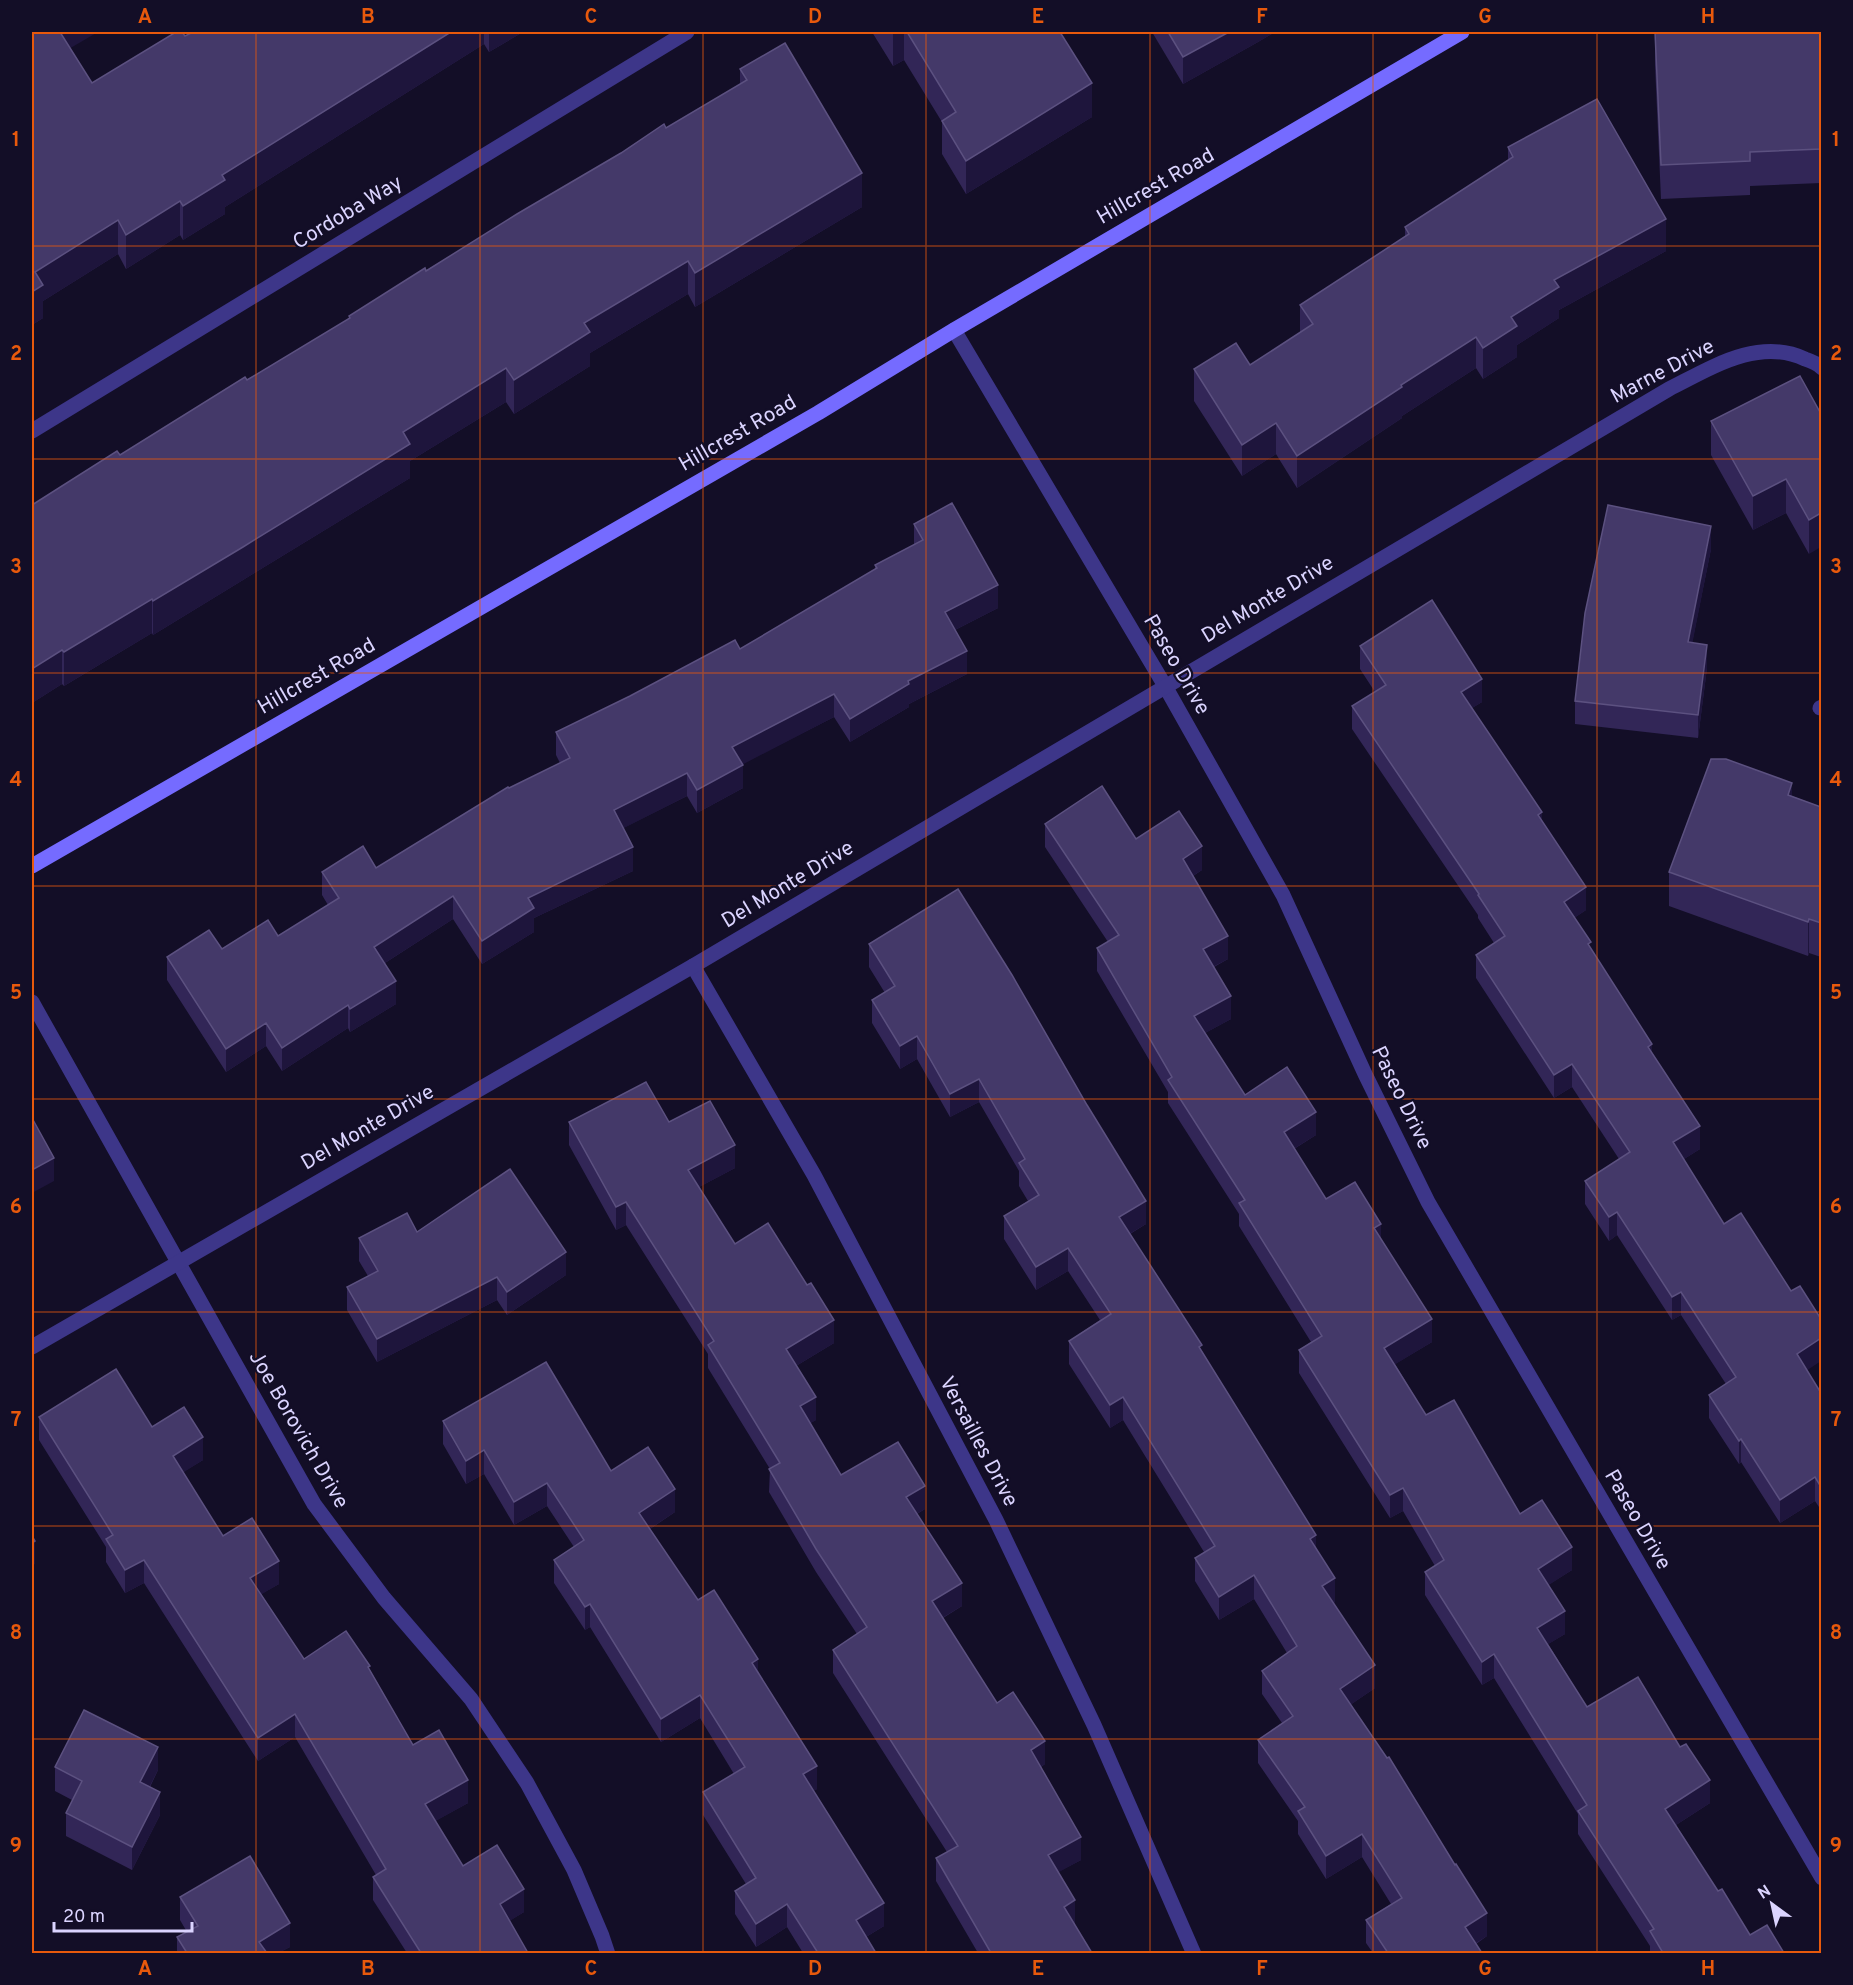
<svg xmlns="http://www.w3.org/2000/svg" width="1853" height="1985" font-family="Overpass,sans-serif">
  <rect width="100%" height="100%" fill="#130e27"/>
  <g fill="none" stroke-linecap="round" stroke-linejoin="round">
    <g stroke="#3d3689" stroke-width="15">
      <polyline points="954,330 1165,686 1283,895 1365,1074 1428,1202 1822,1878"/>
      <polyline points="32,431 687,32"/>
      <polyline points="1820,708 1822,707"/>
      <polyline points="693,966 814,1175 996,1520 1094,1725 1194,1954"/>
      <polyline points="32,1002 314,1504 384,1598 471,1699 527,1783 574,1870 602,1936 608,1954"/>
      <path d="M32,1347L693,966L1669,389C1711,368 1758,337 1805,359C1811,361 1817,363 1822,368"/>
    </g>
    <polyline stroke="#756bff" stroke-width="15" points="32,866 818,413 954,330 1462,32"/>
  </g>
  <g fill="#322657">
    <polygon points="32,32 70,48 92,83 185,36 193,32 523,32 489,52 484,44 225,207 225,214 183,240 180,235 126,269 118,254 43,301 43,318 32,325"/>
    <polygon points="872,32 1060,32 1092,117 966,194 942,154 942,122 904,60 893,66"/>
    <polygon points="1152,32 1275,32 1258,42 1183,84"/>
    <polygon points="1655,32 1821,32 1821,183 1750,186 1750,195 1661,199 1655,65"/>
    <polygon points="740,69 862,207 695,307 688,294 590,353 590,366 514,414 506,402 410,461 410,478 243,580 153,635 152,633 64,686 62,684 32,703 120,455 349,319 349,316 740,84"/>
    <polygon points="1508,147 1666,251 1559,310 1559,318 1517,345 1517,357 1483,379 1476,368 1402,416 1402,418 1297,488 1276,454 1242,476 1194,401 1194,369 1250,365 1300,333 1300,305 1405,237 1405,227 1508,160"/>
    <polygon points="1821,414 1809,554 1786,513 1753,530 1711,455 1711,421"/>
    <polygon points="914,524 998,608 955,630 967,674 909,704 909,707 850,742 834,717 742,764 743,788 697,813 687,796 623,828 633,871 534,918 534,932 482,964 453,919 385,963 396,1004 350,1032 348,1028 282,1071 266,1046 226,1072 167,980 167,957 222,949 278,936 328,905 322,895 322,872 376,868 509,788 560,763 556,755 556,732 740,649 875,570 875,565 914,545"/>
    <polygon points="1711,549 1692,643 1707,668 1698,738 1575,724 1575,701"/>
    <polygon points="1360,646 1482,702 1472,708 1542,821 1586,910 1574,918 1591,949 1652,1053 1700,1149 1684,1159 1807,1370 1821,1393 1821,1510 1815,1501 1780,1523 1741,1462 1739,1464 1709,1418 1709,1395 1726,1384 1681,1315 1672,1320 1617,1235 1609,1241 1585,1204 1585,1181 1619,1159 1572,1087 1554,1098 1476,978 1476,955 1494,943 1478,918 1478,915 1352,729 1352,706 1375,692 1360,669"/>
    <polygon points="1792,796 1821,807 1821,957 1809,953 1808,956 1669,906 1669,872"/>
    <polygon points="1045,824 1136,839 1202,870 1193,876 1228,959 1214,967 1231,1019 1205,1033 1245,1095 1316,1135 1294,1149 1326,1199 1381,1239 1432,1342 1395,1364 1426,1415 1520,1514 1572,1570 1548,1585 1565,1634 1548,1644 1587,1707 1710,1803 1676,1825 1718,1891 1750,1935 1784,1953 1650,1953 1650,1946 1578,1834 1578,1814 1494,1678 1482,1685 1425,1595 1425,1572 1435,1566 1403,1511 1390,1518 1299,1373 1299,1350 1311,1342 1239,1226 1239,1214 1168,1103 1168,1092 1097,971 1097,948 1108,942 1045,847"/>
    <polygon points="869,944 1146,1224 1130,1234 1202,1351 1316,1548 1335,1602 1333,1603 1375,1688 1350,1705 1487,1936 1476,1944 1482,1953 1373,1953 1366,1943 1366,1920 1391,1904 1362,1857 1326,1879 1298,1834 1298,1821 1258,1763 1258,1740 1282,1723 1262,1694 1262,1671 1287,1653 1254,1599 1219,1620 1195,1581 1195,1558 1204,1552 1123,1420 1110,1428 1069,1364 1069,1341 1100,1320 1068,1271 1036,1290 1004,1239 1004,1216 1028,1201 1019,1186 1019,1171 979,1102 950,1117 917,1059 900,1069 872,1023 872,1000 885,993 869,967"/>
    <polygon points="569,1122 669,1122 735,1168 699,1187 735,1244 834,1343 796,1366 816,1420 810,1423 841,1475 925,1509 917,1514 962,1606 943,1618 997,1703 1045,1764 1041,1767 1081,1860 1058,1872 1075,1923 1074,1924 1092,1953 978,1953 936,1881 936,1858 947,1852 833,1673 833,1650 857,1634 816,1572 769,1492 770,1469 708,1368 708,1354 626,1225 616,1230 569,1145"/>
    <polygon points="417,1232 566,1275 507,1315 497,1300 377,1362 347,1310 347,1287 368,1276 359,1261 359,1238"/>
    <polygon points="39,1417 152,1427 203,1460 183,1472 223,1536 279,1584 261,1594 304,1659 370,1670 413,1745 468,1803 435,1821 463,1866 524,1912 509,1921 528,1953 407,1953 373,1900 373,1877 376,1875 295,1737 258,1761 144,1583 125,1593 106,1562 106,1547 39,1440"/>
    <polygon points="443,1421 611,1471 675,1512 650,1529 698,1600 758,1671 817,1789 813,1791 884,1926 866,1937 876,1953 803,1953 787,1927 756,1947 735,1914 735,1891 746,1884 703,1815 703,1792 734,1774 700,1718 661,1742 590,1627 585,1630 554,1583 554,1560 574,1547 547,1506 514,1525 484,1474 466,1484 443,1444"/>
    <polygon points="55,1767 158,1770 150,1787 160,1815 132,1870 66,1836 66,1813 72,1800 55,1791"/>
    <polygon points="180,1897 290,1947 278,1953 177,1953 177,1937 187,1932 180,1920"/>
  </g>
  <g fill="#1e153c">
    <polygon points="55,32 98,32 55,57"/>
    <polygon points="451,32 484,32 484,44 225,207 225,214 183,240 183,206 222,175"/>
    <polygon points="489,32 523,32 489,52"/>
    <polygon points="893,32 904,32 904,60 893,66"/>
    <polygon points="1229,32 1275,32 1258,42 1183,84 1183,57"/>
    <polygon points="1092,83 1092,117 966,194 966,161"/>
    <polygon points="862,173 862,207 695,307 695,273"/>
    <polygon points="180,201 180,235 126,269 126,235"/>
    <polygon points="1666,219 1666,251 1559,310 1559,318 1517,345 1517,357 1483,379 1483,348 1511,317 1554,280"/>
    <polygon points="118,220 118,254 43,301 43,318 32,325 32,292 35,272"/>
    <polygon points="688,261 688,294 590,353 590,366 514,414 514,380 584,323"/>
    <polygon points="1476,337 1476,368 1402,416 1402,418 1297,488 1297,456 1401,385"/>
    <polygon points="506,368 506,402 410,461 410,478 243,580 153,635 153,601 403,432"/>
    <polygon points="1276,423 1276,454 1242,476 1242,445"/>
    <polygon points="1786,479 1786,513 1753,530 1753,496"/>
    <polygon points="1821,513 1821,547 1809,554 1809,520"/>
    <polygon points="1711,526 1711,549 1688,665 1688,642"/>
    <polygon points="998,585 998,608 945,635 945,612"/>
    <polygon points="152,599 152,633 64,686 64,652"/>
    <polygon points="1707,645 1707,668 1698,738 1698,715"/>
    <polygon points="62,650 62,684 32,703 32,669"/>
    <polygon points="967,651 967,674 909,704 909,707 850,742 850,719 908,681"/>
    <polygon points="1482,679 1482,702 1461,715 1461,692"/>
    <polygon points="834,694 834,717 732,770 732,747"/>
    <polygon points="743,765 743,788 697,813 697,790"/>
    <polygon points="687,773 687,796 614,833 614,810"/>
    <polygon points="1792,783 1792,817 1788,795"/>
    <polygon points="1542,812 1542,836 1538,815"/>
    <polygon points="1202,846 1202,870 1183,882 1183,859"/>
    <polygon points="633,847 633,871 534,918 534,932 482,964 482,941 528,898"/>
    <polygon points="1586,887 1586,910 1564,925 1564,902"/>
    <polygon points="453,896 453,919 374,970 374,947"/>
    <polygon points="1809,919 1809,953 1808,956 1808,922"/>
    <polygon points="1228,936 1228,959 1203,972 1203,949"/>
    <polygon points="396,981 396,1004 350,1032 350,1009"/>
    <polygon points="1231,996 1231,1019 1194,1039 1194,1016"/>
    <polygon points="348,1005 348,1028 282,1071 282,1048"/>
    <polygon points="266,1023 266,1046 226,1072 226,1049"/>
    <polygon points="917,1036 917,1059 900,1069 900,1046"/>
    <polygon points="1652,1044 1652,1067 1648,1047"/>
    <polygon points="1572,1064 1572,1087 1554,1098 1554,1075"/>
    <polygon points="979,1079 979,1102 950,1117 950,1094"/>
    <polygon points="1316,1112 1316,1135 1284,1155 1284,1132"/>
    <polygon points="1700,1126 1700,1149 1673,1166 1673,1142"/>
    <polygon points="735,1145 735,1168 688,1193 688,1170"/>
    <polygon points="54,1158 54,1181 32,1193 32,1170"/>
    <polygon points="1146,1201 1146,1224 1119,1240 1119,1217"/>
    <polygon points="626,1202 626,1225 616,1230 616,1207"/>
    <polygon points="1617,1212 1617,1235 1609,1241 1609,1217"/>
    <polygon points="1381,1224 1381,1247 1374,1228"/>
    <polygon points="1068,1248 1068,1271 1036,1290 1036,1267"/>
    <polygon points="566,1252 566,1275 507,1315 507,1292"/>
    <polygon points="497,1277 497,1300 377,1362 377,1339"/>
    <polygon points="1681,1292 1681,1315 1672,1320 1672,1297"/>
    <polygon points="1432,1319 1432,1342 1384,1371 1384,1348"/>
    <polygon points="834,1320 834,1343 786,1372 786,1349"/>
    <polygon points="1821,1338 1821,1361 1797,1377 1797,1354"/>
    <polygon points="816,1397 816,1420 800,1429 800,1406"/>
    <polygon points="1123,1397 1123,1420 1110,1428 1110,1405"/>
    <polygon points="203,1437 203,1460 173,1479 173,1456"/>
    <polygon points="1741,1439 1741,1462 1739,1464 1739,1441"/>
    <polygon points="484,1450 484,1474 466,1484 466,1461"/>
    <polygon points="1815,1477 1815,1501 1780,1523 1780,1500"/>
    <polygon points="547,1483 547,1506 514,1525 514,1502"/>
    <polygon points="925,1486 925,1509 906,1520 906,1497"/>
    <polygon points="1403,1488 1403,1511 1390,1518 1390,1495"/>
    <polygon points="675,1489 675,1512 639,1536 639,1513"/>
    <polygon points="1316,1535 1316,1559 1310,1539"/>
    <polygon points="35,1541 35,1564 32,1566 32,1543"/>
    <polygon points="1572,1547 1572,1570 1538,1592 1538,1569"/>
    <polygon points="144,1560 144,1583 125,1593 125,1570"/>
    <polygon points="279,1561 279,1584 250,1601 250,1578"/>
    <polygon points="1254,1575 1254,1599 1219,1620 1219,1597"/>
    <polygon points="1335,1578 1335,1602 1322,1610 1322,1586"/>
    <polygon points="962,1583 962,1606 932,1624 932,1601"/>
    <polygon points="590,1604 590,1627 585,1630 585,1607"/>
    <polygon points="1565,1611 1565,1634 1537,1651 1537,1628"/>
    <polygon points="1494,1654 1494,1678 1482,1685 1482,1662"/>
    <polygon points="758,1659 758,1682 752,1663"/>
    <polygon points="1375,1665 1375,1688 1340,1712 1340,1689"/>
    <polygon points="700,1695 700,1718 661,1742 661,1719"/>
    <polygon points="295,1714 295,1737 258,1761 258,1738"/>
    <polygon points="1045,1741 1045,1764 1031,1773 1031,1750"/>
    <polygon points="158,1747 158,1770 140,1805 140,1782"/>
    <polygon points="817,1766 817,1789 803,1797 803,1774"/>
    <polygon points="468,1780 468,1803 425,1827 425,1804"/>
    <polygon points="1710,1780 1710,1803 1665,1832 1665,1809"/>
    <polygon points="160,1792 160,1815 132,1870 132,1847"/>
    <polygon points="1362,1834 1362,1857 1326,1879 1326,1856"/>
    <polygon points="1081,1837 1081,1860 1048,1878 1048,1855"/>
    <polygon points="524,1889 524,1912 500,1927 500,1904"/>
    <polygon points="1075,1900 1075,1923 1064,1930 1064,1907"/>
    <polygon points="884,1903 884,1926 856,1943 856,1920"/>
    <polygon points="787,1904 787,1927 756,1947 756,1924"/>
    <polygon points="1487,1913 1487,1936 1465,1950 1465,1927"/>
    <polygon points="290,1923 290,1947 278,1953 259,1953 259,1942"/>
  </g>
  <g fill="#443969" stroke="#5c5180" stroke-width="1.5">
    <polygon points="32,32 60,32 92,83 176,32 182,32 185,36 193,32 451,32 222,175 225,180 183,206 180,201 126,235 118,220 35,272 43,285 32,292"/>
    <polygon points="907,32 1060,32 1092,83 966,161 942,121 956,112"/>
    <polygon points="1168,32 1229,32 1183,57"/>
    <polygon points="1655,32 1821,32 1821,149 1750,152 1750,161 1661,165"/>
    <polygon points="785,43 862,173 695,273 688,261 584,323 590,332 514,380 506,368 403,432 410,444 243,547 153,601 152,599 64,652 62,650 32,669 32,505 117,451 120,455 245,377 247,380 350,318 349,316 425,268 426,271 517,214 621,153 664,124 666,128 747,80 740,69"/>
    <polygon points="1597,99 1666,219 1554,280 1559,287 1511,317 1517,326 1483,348 1476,337 1401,385 1402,387 1297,456 1276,423 1242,445 1194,369 1236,343 1250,365 1313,324 1300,305 1409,234 1405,227 1513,157 1508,147"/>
    <polygon points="1800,376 1821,414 1821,513 1809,520 1786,479 1753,496 1711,421"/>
    <polygon points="952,503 998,585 945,612 967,651 908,681 909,684 850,719 834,694 732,747 743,765 697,790 687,773 614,810 633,847 528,898 534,908 482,941 453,896 374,947 396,981 350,1009 348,1005 282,1048 266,1023 226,1049 167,957 209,930 222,949 268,920 278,936 339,898 322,872 363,846 376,868 508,787 509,788 570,758 556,732 630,696 735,640 740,649 877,568 875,565 923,540 914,524"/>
    <polygon points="1608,505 1711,526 1688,642 1707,645 1698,715 1575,701 1585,613"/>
    <polygon points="1432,600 1482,679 1461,692 1542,812 1538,815 1586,887 1564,902 1591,942 1588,944 1652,1044 1648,1047 1700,1126 1673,1142 1724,1224 1741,1213 1791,1291 1800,1286 1821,1319 1821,1338 1797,1354 1821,1393 1821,1487 1815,1477 1780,1500 1741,1439 1739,1441 1709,1395 1736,1377 1681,1292 1672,1297 1617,1212 1609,1217 1585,1181 1630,1152 1572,1064 1554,1075 1476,955 1505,936 1478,895 1479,894 1352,706 1386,685 1360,646"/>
    <polygon points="1711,759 1726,759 1792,783 1788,795 1821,807 1821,923 1809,919 1808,922 1669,872"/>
    <polygon points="1102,786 1136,839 1179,811 1202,846 1183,859 1228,936 1203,949 1231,996 1194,1016 1245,1095 1287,1067 1316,1112 1284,1132 1326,1199 1355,1182 1381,1224 1374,1228 1432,1319 1384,1348 1426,1415 1454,1400 1520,1514 1542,1500 1572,1547 1538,1569 1565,1611 1537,1628 1587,1707 1638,1677 1680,1747 1686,1744 1710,1780 1665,1809 1718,1891 1722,1889 1750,1935 1767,1925 1784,1953 1663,1953 1650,1931 1654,1929 1578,1811 1587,1805 1494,1654 1482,1662 1425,1572 1444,1560 1403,1488 1390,1495 1299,1350 1322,1336 1239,1203 1245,1200 1168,1080 1172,1077 1097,948 1119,935 1045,824"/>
    <polygon points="958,889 1012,975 1087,1105 1146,1201 1119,1217 1202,1345 1199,1347 1316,1535 1310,1539 1335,1578 1322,1586 1375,1665 1340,1689 1387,1758 1389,1757 1455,1865 1456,1864 1487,1913 1465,1927 1482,1953 1388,1953 1366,1920 1402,1898 1362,1834 1326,1856 1298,1811 1305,1807 1258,1740 1293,1716 1262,1671 1297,1646 1254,1575 1219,1597 1195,1558 1215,1546 1123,1397 1110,1405 1069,1341 1111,1314 1068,1248 1036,1267 1004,1216 1039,1195 1019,1163 1025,1159 979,1079 950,1094 917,1036 900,1046 872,1000 895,986 869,944"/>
    <polygon points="646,1082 669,1122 710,1101 735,1145 688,1170 735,1244 768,1223 807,1285 811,1283 834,1320 786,1349 816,1397 800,1406 841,1475 898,1442 925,1486 906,1497 962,1583 932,1601 997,1703 1013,1692 1045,1741 1031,1750 1081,1837 1048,1855 1075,1900 1064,1907 1092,1953 991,1953 936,1858 958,1846 833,1650 867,1627 816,1549 769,1469 780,1463 708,1345 714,1341 626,1202 616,1207 569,1122"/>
    <polygon points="32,1118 54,1158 32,1170"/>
    <polygon points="510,1169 566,1252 507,1292 497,1277 377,1339 347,1287 378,1271 359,1238 407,1213 417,1232"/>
    <polygon points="546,1362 611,1471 648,1447 675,1489 639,1513 698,1600 714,1590 758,1659 752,1663 817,1766 803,1774 884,1903 856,1920 876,1953 818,1953 787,1904 756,1924 735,1891 756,1878 703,1792 745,1767 700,1695 661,1719 590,1604 585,1607 554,1560 584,1540 547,1483 514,1502 484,1450 466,1461 443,1421"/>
    <polygon points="116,1369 152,1427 184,1407 203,1437 173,1456 223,1536 252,1518 279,1561 250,1578 304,1659 346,1631 370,1666 368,1667 413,1745 439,1730 468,1780 425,1804 463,1866 497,1845 524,1889 500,1904 528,1953 421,1953 373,1877 386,1869 295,1714 258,1738 144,1560 125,1570 106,1539 113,1535 39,1417"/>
    <polygon points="32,1536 35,1541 32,1543"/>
    <polygon points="84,1710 158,1747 140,1782 160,1792 132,1847 66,1813 82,1781 55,1767"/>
    <polygon points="250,1856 290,1923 259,1942 267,1953 187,1953 177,1937 198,1926 180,1897"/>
  </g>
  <path fill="none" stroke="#e8590c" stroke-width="1.5" stroke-opacity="0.55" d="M256,32V1954M480,32V1954M703,32V1954M926,32V1954M1150,32V1954M1373,32V1954M1597,32V1954M32,246H1822M32,459H1822M32,673H1822M32,886H1822M32,1099H1822M32,1312H1822M32,1526H1822M32,1739H1822"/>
  <g text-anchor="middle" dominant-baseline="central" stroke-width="4.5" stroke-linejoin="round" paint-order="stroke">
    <g font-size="21" fill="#dbd4ff" stroke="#130e27">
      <text transform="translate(1156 187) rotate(-30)">Hillcrest Road</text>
      <text transform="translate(348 213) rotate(-31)">Cordoba Way</text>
      <text transform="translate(1663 372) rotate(-28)">Marne Drive</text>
      <text transform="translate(738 434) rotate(-30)">Hillcrest Road</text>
      <text transform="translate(1268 600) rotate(-31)">Del Monte Drive</text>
      <text transform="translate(1176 665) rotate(60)">Paseo Drive</text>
      <text transform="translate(317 677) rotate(-30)">Hillcrest Road</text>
      <text transform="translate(788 885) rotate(-31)">Del Monte Drive</text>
      <text transform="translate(1401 1098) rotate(64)">Paseo Drive</text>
      <text transform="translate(368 1128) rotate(-30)">Del Monte Drive</text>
      <text transform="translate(298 1430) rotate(60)">Joe Borovich Drive</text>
      <text transform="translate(978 1442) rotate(62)">Versailles Drive</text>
      <text transform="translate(1637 1520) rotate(60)">Paseo Drive</text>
    </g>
  </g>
  <rect width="1853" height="1985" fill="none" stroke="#130e27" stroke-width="66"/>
  <g transform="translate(1772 1904) rotate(327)" stroke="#130e27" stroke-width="4.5" paint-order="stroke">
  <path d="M0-4.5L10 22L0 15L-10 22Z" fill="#dbd4ff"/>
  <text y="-9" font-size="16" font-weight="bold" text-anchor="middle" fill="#dbd4ff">N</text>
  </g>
  <path d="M54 1922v9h138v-9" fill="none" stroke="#dbd4ff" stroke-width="3"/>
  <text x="63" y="1922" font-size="18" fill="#dbd4ff" stroke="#130e27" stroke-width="4.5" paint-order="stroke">20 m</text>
  <rect x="33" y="33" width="1787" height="1919" fill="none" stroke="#e8590c" stroke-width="2"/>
  <g font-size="20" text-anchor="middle" font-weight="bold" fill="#e8590c">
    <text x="145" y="23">A</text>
    <text x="368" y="23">B</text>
    <text x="591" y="23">C</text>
    <text x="815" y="23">D</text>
    <text x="1038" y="23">E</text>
    <text x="1262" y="23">F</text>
    <text x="1485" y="23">G</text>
    <text x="1708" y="23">H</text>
    <text x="16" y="146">1</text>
    <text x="1836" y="146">1</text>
    <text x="16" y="360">2</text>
    <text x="1836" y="360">2</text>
    <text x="16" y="573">3</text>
    <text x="1836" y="573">3</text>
    <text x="16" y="786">4</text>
    <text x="1836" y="786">4</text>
    <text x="16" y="999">5</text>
    <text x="1836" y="999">5</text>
    <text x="16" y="1213">6</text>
    <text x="1836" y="1213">6</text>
    <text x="16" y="1426">7</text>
    <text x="1836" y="1426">7</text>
    <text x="16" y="1639">8</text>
    <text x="1836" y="1639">8</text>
    <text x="16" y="1852">9</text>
    <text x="1836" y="1852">9</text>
    <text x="145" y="1975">A</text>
    <text x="368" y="1975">B</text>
    <text x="591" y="1975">C</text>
    <text x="815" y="1975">D</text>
    <text x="1038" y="1975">E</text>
    <text x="1262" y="1975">F</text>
    <text x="1485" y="1975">G</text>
    <text x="1708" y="1975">H</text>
  </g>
</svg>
